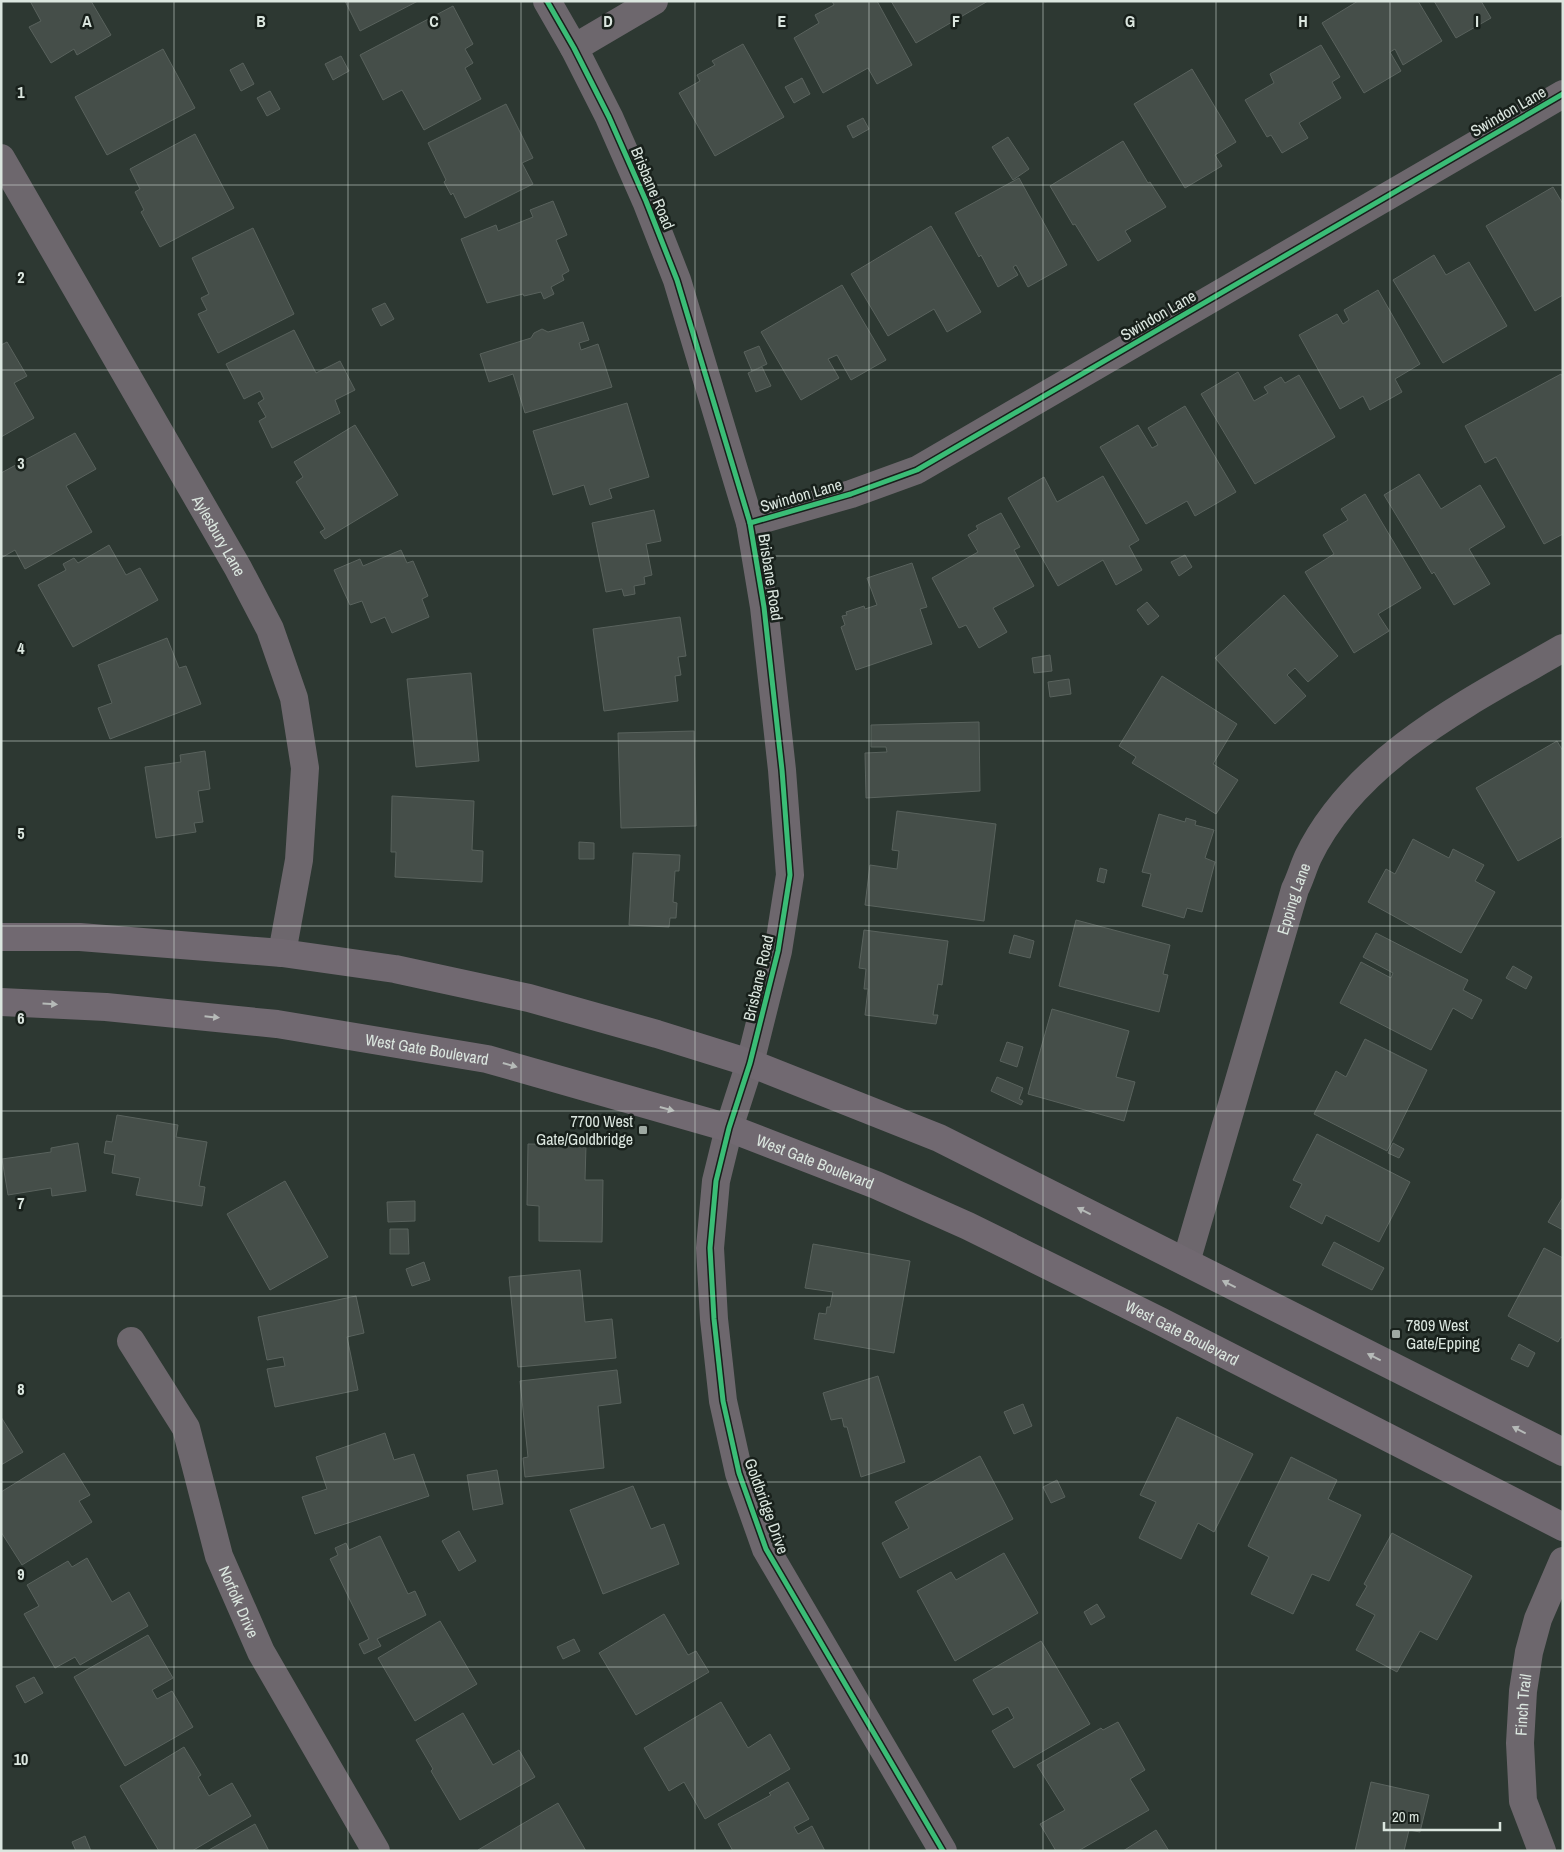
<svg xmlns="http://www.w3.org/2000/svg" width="1564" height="1852" font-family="'Archivo Narrow',sans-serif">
  <rect width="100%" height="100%" fill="#2d3832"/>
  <g fill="#454e49" stroke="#59625d">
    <polygon points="30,1 91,1 111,35 77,55 74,49 51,63 29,27 41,21"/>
    <polygon points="345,1 418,1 360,31"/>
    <polygon points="832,1 877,1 912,65 877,84 868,68 823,93 794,38 819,23 815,15 834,5"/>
    <polygon points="891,1 988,1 916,43"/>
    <polygon points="1358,1 1418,1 1442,41 1403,65 1395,49 1390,52 1401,71 1364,93 1322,23"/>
    <polygon points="1434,1 1481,1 1491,18 1456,38"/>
    <polygon points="453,6 473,44 465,49 473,63 465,68 481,99 424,130 402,90 383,100 360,55"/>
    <polygon points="743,44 784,117 715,156 679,93 700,81 697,75 715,65 712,61"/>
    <polygon points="1321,45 1340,77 1332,82 1341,98 1299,123 1308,138 1282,153 1271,135 1267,137 1245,100 1274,83 1270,74"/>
    <polygon points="163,49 195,108 107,155 75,97"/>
    <polygon points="341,56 349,71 333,80 325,64"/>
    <polygon points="243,63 254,84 241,91 230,70"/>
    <polygon points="1192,69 1236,142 1215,155 1222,166 1185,188 1134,104"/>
    <polygon points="802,78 810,94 794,103 785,87"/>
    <polygon points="270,91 280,109 267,116 257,98"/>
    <polygon points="506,104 533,158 522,163 533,184 465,218 453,193 451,195 444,182 446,180 428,143"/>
    <polygon points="863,118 869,129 853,138 847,126"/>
    <polygon points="195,134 234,208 160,247 141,212 144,210 135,192 140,189 130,169"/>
    <polygon points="1008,137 1029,169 1013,180 992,147"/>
    <polygon points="1123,141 1148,183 1150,182 1166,207 1125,231 1131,241 1098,261 1075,224 1073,225 1050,186"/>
    <polygon points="1019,178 1067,265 1028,287 1016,265 1013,267 1018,275 998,287 981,255 979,257 955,213"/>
    <polygon points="1553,187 1563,204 1563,295 1535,311 1486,226"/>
    <polygon points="553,201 567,235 556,240 569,271 562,275 564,280 551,287 554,294 544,299 541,292 524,296 523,294 487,303 461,239 496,225 498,231 533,217 530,210"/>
    <polygon points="931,226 981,312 947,332 934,309 888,336 851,274"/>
    <polygon points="253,228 294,314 218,353 198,314 207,310 201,298 209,294 192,258"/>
    <polygon points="1434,255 1446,275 1469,262 1507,326 1443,363 1393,280"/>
    <polygon points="842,285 886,360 851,380 837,355 828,359 839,378 801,400 761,332"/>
    <polygon points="1378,290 1420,364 1395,379 1402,392 1370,410 1363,396 1340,409 1299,335 1337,314 1343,324 1349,320 1344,310"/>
    <polygon points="385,303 394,319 381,326 372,309"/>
    <polygon points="583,322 589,340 579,343 581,350 598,344 612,387 525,413 513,374 489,382 480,354 531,338 534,333 542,329 548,332"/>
    <polygon points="294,330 316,373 340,361 355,390 335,400 340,413 272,448 259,421 266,417 258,403 264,399 260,391 244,399 226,364"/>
    <polygon points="7,342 27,376 14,383 34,418 1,437 1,345"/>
    <polygon points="759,346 767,364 752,371 744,352"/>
    <polygon points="762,367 771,386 756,392 748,373"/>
    <polygon points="1238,372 1254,401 1268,393 1264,387 1281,377 1285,383 1299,375 1335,437 1255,484 1201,394"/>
    <polygon points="1561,374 1563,377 1563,534 1544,544 1496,457 1485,463 1465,426"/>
    <polygon points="627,403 649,477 609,489 612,498 590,505 584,485 553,495 533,431"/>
    <polygon points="1185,406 1236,492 1195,516 1187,501 1146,524 1100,447 1138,425 1152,448 1158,445 1148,428"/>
    <polygon points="355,425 398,495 325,539 320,532 325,529 296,482 303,477 294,462"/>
    <polygon points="75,433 96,469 66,486 92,532 25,569 15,550 1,558 1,473"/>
    <polygon points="1419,474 1441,509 1480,485 1505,527 1469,549 1490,584 1454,605 1434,572 1432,574 1384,495"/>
    <polygon points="1103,476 1139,540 1129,546 1142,570 1116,585 1103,560 1058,586 1008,498 1044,477 1057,502"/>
    <polygon points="1365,494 1421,588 1378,614 1389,631 1354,653 1305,572 1334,554 1323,535 1348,520 1341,509"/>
    <polygon points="654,510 661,541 646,544 652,575 644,577 645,584 634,586 635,594 624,596 622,589 606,592 592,523"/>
    <polygon points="1001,513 1020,547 1014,550 1034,586 993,608 1007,632 979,648 966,625 959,628 932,578 978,552 968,535 978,529 976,526"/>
    <polygon points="109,545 126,575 140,568 158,600 73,647 38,585 66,570 63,564 74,558 78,563"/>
    <polygon points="401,550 407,563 413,561 428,596 422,599 429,617 392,633 385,617 371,623 362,601 350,605 334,570 360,559 363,566"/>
    <polygon points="1185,555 1192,567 1179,576 1171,562"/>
    <polygon points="912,563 927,607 920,609 932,644 856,670 841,627 845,625 842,616 847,615 846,612 864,606 865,609 877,605 867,578"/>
    <polygon points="1284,595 1338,656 1308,682 1295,668 1287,675 1306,696 1275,724 1215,658"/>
    <polygon points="1147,602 1159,616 1148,625 1137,610"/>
    <polygon points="680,617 686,656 678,657 681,675 675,676 678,701 604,711 593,629"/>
    <polygon points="167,638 179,668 186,666 201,704 110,739 98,708 112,703 98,665"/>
    <polygon points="1050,655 1052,671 1034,673 1032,658"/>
    <polygon points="471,673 479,761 416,767 407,679"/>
    <polygon points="1162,676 1237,724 1213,764 1238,780 1216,814 1132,763 1136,757 1119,746"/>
    <polygon points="1069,679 1071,694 1050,697 1048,682"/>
    <polygon points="979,722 980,791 866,798 865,753 887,752 886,747 871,747 871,725"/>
    <polygon points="694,731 696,826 621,828 618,733"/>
    <polygon points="1557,741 1563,751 1563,836 1518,861 1476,788"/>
    <polygon points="205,751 210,789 198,791 203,822 194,823 196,832 156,838 145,767 181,762 180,755"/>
    <polygon points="392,796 474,801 472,850 483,851 482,882 395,877 396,852 391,852"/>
    <polygon points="897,811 996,824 984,921 865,905 870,865 897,869 899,851 892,850"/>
    <polygon points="1159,814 1185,822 1186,818 1196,821 1195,825 1214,830 1205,858 1215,862 1202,912 1187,908 1184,918 1142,906 1151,874 1142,872"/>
    <polygon points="1413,839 1449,858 1453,849 1484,865 1475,881 1495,892 1461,953 1368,902 1386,869 1395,874"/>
    <polygon points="579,842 594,843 594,859 579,859"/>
    <polygon points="633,853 680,855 679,871 675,871 673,902 677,903 676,918 670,918 669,927 629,925"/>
    <polygon points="1100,868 1107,870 1104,883 1097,881"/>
    <polygon points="1076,920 1170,945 1163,974 1168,975 1159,1012 1059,986"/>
    <polygon points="864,930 948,941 942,985 938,984 933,1015 938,1015 936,1024 865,1015 868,989 864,989 866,969 859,968"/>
    <polygon points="1376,933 1468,980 1463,990 1482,1000 1472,1019 1453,1008 1431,1050 1340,1003 1361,962 1391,978 1393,973 1363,957"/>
    <polygon points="1014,935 1034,941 1030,958 1009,953"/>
    <polygon points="1513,966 1532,977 1526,989 1506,978"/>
    <polygon points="1052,1009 1129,1031 1116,1077 1135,1082 1124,1121 1028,1094"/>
    <polygon points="1365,1039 1427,1070 1387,1151 1314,1114 1336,1071 1346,1077"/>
    <polygon points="1007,1042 1023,1047 1017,1067 1000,1061"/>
    <polygon points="997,1077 1023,1088 1019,1099 1023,1101 1021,1105 991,1091"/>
    <polygon points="117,1115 178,1125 176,1137 207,1142 199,1186 205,1187 202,1206 136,1195 140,1178 112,1173 115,1155 104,1153 106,1141 112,1142"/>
    <polygon points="1317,1134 1410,1182 1379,1242 1326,1215 1322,1224 1290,1207 1302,1184 1293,1180"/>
    <polygon points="78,1143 86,1191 52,1196 51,1188 8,1195 2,1159 51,1152 51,1148"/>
    <polygon points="1393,1143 1404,1149 1399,1158 1388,1153"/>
    <polygon points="528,1144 586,1145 585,1180 603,1180 602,1242 539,1241 539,1206 527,1205"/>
    <polygon points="285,1181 328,1257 270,1290 227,1214"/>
    <polygon points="1563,1197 1563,1230 1548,1222"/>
    <polygon points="415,1201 415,1221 388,1222 387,1202"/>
    <polygon points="390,1229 408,1229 409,1254 390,1254"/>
    <polygon points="1334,1242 1384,1268 1372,1290 1322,1265"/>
    <polygon points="813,1244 910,1261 894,1353 814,1339 819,1313 826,1314 827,1307 830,1307 833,1292 805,1288"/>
    <polygon points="1544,1248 1563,1258 1563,1338 1561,1337 1558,1342 1508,1316"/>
    <polygon points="424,1262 430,1280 412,1286 406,1269"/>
    <polygon points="580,1270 585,1322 612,1319 616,1358 518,1367 509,1277"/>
    <polygon points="356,1296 364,1333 347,1337 358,1390 275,1407 267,1369 285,1366 283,1357 267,1360 258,1317"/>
    <polygon points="1519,1344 1535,1353 1528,1367 1511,1359"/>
    <polygon points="617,1370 621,1403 598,1406 604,1468 525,1477 523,1458 528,1457 520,1381"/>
    <polygon points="878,1376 905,1462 861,1477 847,1427 844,1427 842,1418 831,1420 823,1393"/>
    <polygon points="1023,1404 1032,1426 1014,1434 1004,1412"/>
    <polygon points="1,1417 23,1452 1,1465"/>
    <polygon points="1177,1417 1253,1454 1214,1532 1198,1523 1181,1559 1139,1538 1156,1502 1140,1495"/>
    <polygon points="385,1433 394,1460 414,1454 429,1496 315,1534 302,1497 327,1489 316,1457"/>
    <polygon points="64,1453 90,1495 79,1501 92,1522 22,1565 1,1532 1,1492"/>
    <polygon points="980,1456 1013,1519 900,1578 882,1543 909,1528 895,1502"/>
    <polygon points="1291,1457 1337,1480 1328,1499 1361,1515 1329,1581 1312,1574 1293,1614 1251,1594 1269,1557 1248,1546"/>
    <polygon points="497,1470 503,1504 473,1510 467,1475"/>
    <polygon points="1057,1480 1065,1497 1051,1503 1043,1487"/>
    <polygon points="633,1486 651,1529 664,1524 679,1564 603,1594 570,1510"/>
    <polygon points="459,1531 476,1561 459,1571 442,1541"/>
    <polygon points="1392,1533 1472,1576 1437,1640 1420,1631 1397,1672 1356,1650 1375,1615 1356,1605 1367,1586 1364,1584"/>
    <polygon points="380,1536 408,1594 415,1591 426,1615 377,1639 381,1646 364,1654 359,1644 369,1639 330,1559 338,1555 335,1548 346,1543 349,1550"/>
    <polygon points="1004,1553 1038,1613 955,1661 917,1591 951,1572 956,1580"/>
    <polygon points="87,1558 112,1602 129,1592 148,1626 80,1665 75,1657 55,1668 24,1614 39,1606 27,1585 68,1561 72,1567"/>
    <polygon points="1097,1604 1105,1617 1091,1625 1084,1612"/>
    <polygon points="664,1614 688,1655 696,1651 709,1672 636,1715 599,1653"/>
    <polygon points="440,1621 477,1684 415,1721 378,1658"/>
    <polygon points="148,1635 173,1678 152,1690 157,1699 172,1691 193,1727 125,1766 74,1677"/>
    <polygon points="574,1639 580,1651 563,1659 557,1647"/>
    <polygon points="1041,1641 1090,1724 1014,1768 992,1731 1014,1718 1008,1707 993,1715 973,1680"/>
    <polygon points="34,1677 43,1693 25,1703 16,1686"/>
    <polygon points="721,1702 748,1748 770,1734 790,1769 705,1819 684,1782 669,1791 644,1748"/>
    <polygon points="463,1713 493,1765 519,1750 535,1777 460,1820 431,1771 433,1769 416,1740"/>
    <polygon points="1118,1722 1145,1770 1130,1779 1149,1810 1078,1851 1056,1851 1040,1824 1065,1810 1037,1765 1101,1728 1103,1730"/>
    <polygon points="184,1747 201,1775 198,1777 209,1796 232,1783 251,1816 192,1851 159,1851 120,1786"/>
    <polygon points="788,1782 809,1819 794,1827 798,1834 812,1826 825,1851 733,1851 718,1824 771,1795 769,1793"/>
    <polygon points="1371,1782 1429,1795 1420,1832 1409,1830 1404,1851 1355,1851"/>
    <polygon points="558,1803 586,1851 479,1851 478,1850"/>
    <polygon points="255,1824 269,1851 207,1851"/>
    <polygon points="1156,1830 1169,1851 1123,1851"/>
    <polygon points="85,1836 91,1851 76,1851 72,1842"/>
  </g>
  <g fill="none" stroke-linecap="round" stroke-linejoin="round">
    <g stroke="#6d676d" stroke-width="28">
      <polyline points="547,1 574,48 609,117 646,201 677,280 750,523 764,607 782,770 790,875 778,951 750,1063 729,1128 716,1181 710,1248 714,1319 723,1401 739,1473 766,1549 943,1851"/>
      <polyline points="574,48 654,1"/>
      <path id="s1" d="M1,158L238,568L270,629L294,698L305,768L299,860L282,953"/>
      <polyline points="750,523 851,494 917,470 1563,94"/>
      <path id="s2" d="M1186,1262L1295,889C1300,879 1303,868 1308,857C1356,757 1471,701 1563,648"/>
      <path id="s3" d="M131,1341L186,1428L219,1556L261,1652L376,1851"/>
      <path id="s4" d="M1542,1851L1523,1801L1520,1743L1523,1691L1529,1652L1538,1619L1563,1561"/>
    </g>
    <g stroke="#716971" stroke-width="28">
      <polyline points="1,937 80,937 282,953 395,969 529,998 657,1034 750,1063 939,1138 1563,1452"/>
      <path id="s5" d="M1,1002L106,1007L277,1024L487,1059L729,1128L876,1185L968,1226L1160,1321L1563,1527"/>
    </g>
    <g stroke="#18201b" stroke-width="8">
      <g id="cycleway">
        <polyline points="547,1 574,48 609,117 646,201 677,280 750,523 764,607 782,770 790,875 778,951 750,1063 729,1128 716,1181 710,1248 714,1319 723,1401 739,1473 766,1549 943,1851"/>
        <polyline points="750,523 851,494 917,470 1563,94"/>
      </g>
    </g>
    <use href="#cycleway" stroke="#3abd76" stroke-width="5"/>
  </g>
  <defs><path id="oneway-solid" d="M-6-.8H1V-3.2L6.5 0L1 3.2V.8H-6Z" transform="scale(1.25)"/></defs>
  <g fill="#b6bab8">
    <use href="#oneway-solid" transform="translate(50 1004) rotate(3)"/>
    <use href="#oneway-solid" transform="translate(212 1017) rotate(6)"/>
    <use href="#oneway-solid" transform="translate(510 1065) rotate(16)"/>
    <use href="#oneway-solid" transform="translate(667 1109) rotate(15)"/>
    <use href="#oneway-solid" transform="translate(1084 1211) rotate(-153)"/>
    <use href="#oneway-solid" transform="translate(1229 1284) rotate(-153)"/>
    <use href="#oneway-solid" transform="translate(1374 1357) rotate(-153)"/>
    <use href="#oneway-solid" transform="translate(1519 1430) rotate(-153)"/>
  </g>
  <path fill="none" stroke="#dbe6df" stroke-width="1" stroke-opacity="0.55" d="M174,1V1851M348,1V1851M521,1V1851M695,1V1851M869,1V1851M1043,1V1851M1216,1V1851M1390,1V1851M1,185H1563M1,370H1563M1,556H1563M1,741H1563M1,926H1563M1,1111H1563M1,1296H1563M1,1482H1563M1,1667H1563"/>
  <g fill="#9ea9a2" stroke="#18201b" stroke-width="2">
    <rect x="638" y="1125" width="10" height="10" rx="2.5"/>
    <rect x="1391" y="1329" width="10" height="10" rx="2.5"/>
  </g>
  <g text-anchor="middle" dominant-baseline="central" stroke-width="5" stroke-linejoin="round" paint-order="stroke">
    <g font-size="16" fill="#dbe6df" stroke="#18201b">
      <text transform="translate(1508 111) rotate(-30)">Swindon Lane</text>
      <text transform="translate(653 188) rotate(67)">Brisbane Road</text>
      <text transform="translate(1158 315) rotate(-30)">Swindon Lane</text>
      <text transform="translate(801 495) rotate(-16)">Swindon Lane</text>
      <text stroke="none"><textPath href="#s1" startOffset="436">Aylesbury Lane</textPath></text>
      <text transform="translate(771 577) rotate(81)">Brisbane Road</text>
      <text stroke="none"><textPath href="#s2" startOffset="379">Epping Lane</textPath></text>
      <text transform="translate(758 978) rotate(-77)">Brisbane Road</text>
      <text stroke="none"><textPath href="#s5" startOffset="429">West Gate Boulevard</textPath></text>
      <text stroke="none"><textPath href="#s5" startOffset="834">West Gate Boulevard</textPath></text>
      <text stroke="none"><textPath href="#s5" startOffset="1239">West Gate Boulevard</textPath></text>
      <text transform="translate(767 1506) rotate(70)">Goldbridge Drive</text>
      <text stroke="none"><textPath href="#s3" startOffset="285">Norfolk Drive</textPath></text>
      <text stroke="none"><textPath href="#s4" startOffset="150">Finch Trail</textPath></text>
    </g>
    <g font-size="16" fill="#dbe6df" stroke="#18201b" text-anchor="end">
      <text x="633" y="1121">7700 West<tspan x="633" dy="18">Gate/Goldbridge</tspan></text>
      <text x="1406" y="1325" text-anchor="start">7809 West<tspan x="1406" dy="18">Gate/Epping</tspan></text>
    </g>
  </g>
  <g font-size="16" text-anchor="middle" font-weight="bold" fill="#dbe6df" stroke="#18201b" stroke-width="5" stroke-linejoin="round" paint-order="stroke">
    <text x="87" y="27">A</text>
    <text x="261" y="27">B</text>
    <text x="434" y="27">C</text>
    <text x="608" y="27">D</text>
    <text x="782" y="27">E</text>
    <text x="956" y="27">F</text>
    <text x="1130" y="27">G</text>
    <text x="1303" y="27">H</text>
    <text x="1477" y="27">I</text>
    <text x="21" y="98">1</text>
    <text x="21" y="283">2</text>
    <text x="21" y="469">3</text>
    <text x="21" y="654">4</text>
    <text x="21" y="839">5</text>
    <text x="21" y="1024">6</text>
    <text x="21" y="1209">7</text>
    <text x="21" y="1395">8</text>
    <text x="21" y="1580">9</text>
    <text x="21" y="1765">10</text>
  </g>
  <rect width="1564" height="1852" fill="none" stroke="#dbe6df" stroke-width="5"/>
  <path d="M1384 1822v8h116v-8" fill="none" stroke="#dbe6df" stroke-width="2.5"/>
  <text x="1392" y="1822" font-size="15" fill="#dbe6df" stroke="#18201b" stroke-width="4" paint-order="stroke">20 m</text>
</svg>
